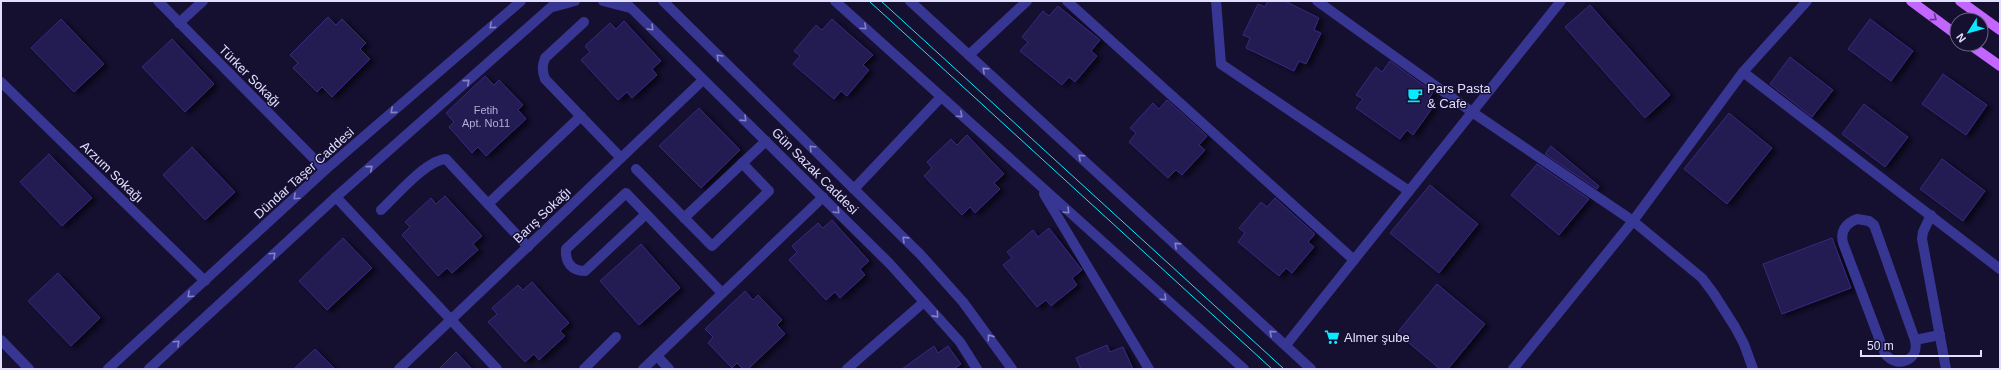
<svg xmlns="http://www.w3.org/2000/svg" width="2001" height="370" font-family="Arial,sans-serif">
  <defs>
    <filter id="shadow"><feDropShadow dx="4.5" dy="2.5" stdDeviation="2" flood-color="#0009"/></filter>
  </defs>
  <rect width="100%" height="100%" fill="#150f30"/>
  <g fill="#241a53" stroke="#392981" filter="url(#shadow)">
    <polygon points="1268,1 1285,1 1319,18 1314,30 1321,33 1306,64 1299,61 1294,71 1246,48 1250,38 1243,35 1258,4 1265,7"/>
    <polygon points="1590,5 1670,95 1645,118 1565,27"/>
    <polygon points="1058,6 1100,40 1091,51 1097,56 1075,82 1069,77 1062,85 1020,51 1028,42 1022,37 1043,11 1049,16"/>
    <polygon points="328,17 336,25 342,19 366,43 360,49 370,59 332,97 322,87 317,92 293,68 298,63 290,55"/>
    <polygon points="61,19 104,64 74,92 31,48"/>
    <polygon points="832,19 873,55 863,65 869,70 847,96 841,91 834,99 793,64 800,56 794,51 816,25 822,30"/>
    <polygon points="1870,19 1913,51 1891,81 1848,49"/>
    <polygon points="624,21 661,61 652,69 657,75 632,98 627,92 618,100 581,60 590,52 585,46 610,23 616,29"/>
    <polygon points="172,39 214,84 185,112 142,67"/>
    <polygon points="1790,57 1833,90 1812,117 1770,84"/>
    <polygon points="1390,61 1433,92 1427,102 1433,107 1413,135 1407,130 1400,139 1356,108 1363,99 1356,95 1376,67 1382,72"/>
    <polygon points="1943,74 1987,105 1966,135 1922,104"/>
    <polygon points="485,76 494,85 499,80 523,105 518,110 526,119 486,156 478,147 472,153 449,127 454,122 446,113"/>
    <polygon points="1167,100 1207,136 1199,145 1205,150 1182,175 1176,170 1168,178 1129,142 1136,133 1130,128 1153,103 1159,109"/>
    <polygon points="1864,104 1908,137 1885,167 1842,134"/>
    <polygon points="699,108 740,150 701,188 659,146"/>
    <polygon points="1729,113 1772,148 1727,204 1684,169"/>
    <polygon points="967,135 1004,174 994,183 1000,189 975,213 970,207 962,215 924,176 932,168 927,162 951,139 957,145"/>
    <polygon points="1551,146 1599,186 1597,189 1545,154"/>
    <polygon points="192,147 235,192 205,220 163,175"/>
    <polygon points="49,154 92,198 62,226 20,182"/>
    <polygon points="1942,159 1985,191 1963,221 1920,189"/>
    <polygon points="1537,164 1589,199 1559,235 1511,195"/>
    <polygon points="1430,185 1478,224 1439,273 1390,233"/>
    <polygon points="445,196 482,236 473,244 478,250 452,273 447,268 438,276 402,235 410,227 405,222 431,198 436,204"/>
    <polygon points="1275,198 1315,234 1308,242 1314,247 1292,273 1286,268 1279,276 1238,242 1245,233 1239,228 1261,202 1267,207"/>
    <polygon points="832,220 869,261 860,269 865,275 840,298 835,292 826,300 789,260 797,252 792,246 818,223 823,228"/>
    <polygon points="1049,228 1082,270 1072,278 1077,285 1051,306 1046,300 1037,307 1003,265 1012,258 1007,252 1033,230 1038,237"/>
    <polygon points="343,238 372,268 327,310 299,281"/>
    <polygon points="1832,238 1851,288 1782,314 1763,264"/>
    <polygon points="641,244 680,288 639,325 600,281"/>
    <polygon points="58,273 100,318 71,346 28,301"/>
    <polygon points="532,282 569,323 560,331 565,336 539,360 534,354 525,362 488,322 497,314 492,308 518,285 523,290"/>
    <polygon points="1437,284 1485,324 1448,369 1440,369 1397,333"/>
    <polygon points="745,291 753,300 758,295 782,320 777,325 785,334 748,369 743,369 737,363 732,368 708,343 713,337 705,329"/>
    <polygon points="1107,345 1110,352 1123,347 1133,369 1081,369 1076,358"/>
    <polygon points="934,346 938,353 948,346 961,364 954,369 902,369"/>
    <polygon points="315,349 335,369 294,369"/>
    <polygon points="456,352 472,369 439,369"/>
  </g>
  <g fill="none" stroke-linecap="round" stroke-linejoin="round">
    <g stroke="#383693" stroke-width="10">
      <polyline points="158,1 325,170"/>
      <polyline points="603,1 630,8"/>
      <polyline points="624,1 890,264 960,342 977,369"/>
      <polyline points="663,1 920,254 963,302 1012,369"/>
      <polyline points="835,1 1244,369"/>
      <polyline points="910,1 1311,369"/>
      <polyline points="1067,1 1354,260"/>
      <polyline points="1216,1 1221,64 1409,191"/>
      <polyline points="1317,1 1472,112 1633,221 1702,278 1714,294 1735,327 1744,344 1753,369"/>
      <polyline points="553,7 575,1"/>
      <path d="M584,22L545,58C542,66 542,71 545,79L621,158"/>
      <polyline points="179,23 203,1"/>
      <polyline points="969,55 1027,1"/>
      <polyline points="1743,72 2000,269"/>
      <polyline points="1,82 205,281"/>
      <polyline points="636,169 712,246 769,191 742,163"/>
      <polyline points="854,189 941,97"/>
      <polyline points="1044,194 1149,369"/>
      <polyline points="336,197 497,369"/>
      <polyline points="488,204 581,116"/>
      <path d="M381,210C396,196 426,160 446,159L528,247"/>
      <path d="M646,214L585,271C572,271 565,263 566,249L626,193L722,293"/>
      <polyline points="1931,215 1923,232 1922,239 1946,369"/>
      <polyline points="684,218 766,141"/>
      <path d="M1857,219L1869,221L1874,225L1915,340C1920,361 1897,369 1885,354L1843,243C1840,231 1846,223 1857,219Z"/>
      <polyline points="1,340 29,369"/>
      <polyline points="1915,340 1940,335"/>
      <polyline points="1286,345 1561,1"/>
      <polyline points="657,356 669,369"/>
      <polyline points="108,369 325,170 521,1"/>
      <polyline points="149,369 336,197 558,1"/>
      <polyline points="399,369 703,80"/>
      <polyline points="584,369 616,337"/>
      <polyline points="643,369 823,197"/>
      <polyline points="847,369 924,302"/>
      <polyline points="1513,369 1633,221 1743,72 1807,1"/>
    </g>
    <g stroke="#c365ff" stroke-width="10">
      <polyline points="1911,1 1957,35"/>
      <polyline points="1960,1 2000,30"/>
      <polyline points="1969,44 2000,66"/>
    </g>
    <g stroke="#0aeaff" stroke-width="1">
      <polyline points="869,1 1272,369"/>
      <polyline points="881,1 1284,369"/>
    </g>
  </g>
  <defs><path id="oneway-chevron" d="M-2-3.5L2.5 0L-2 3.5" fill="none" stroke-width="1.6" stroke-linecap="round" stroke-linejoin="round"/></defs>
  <use stroke="#63368d" href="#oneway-chevron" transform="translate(1934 18) rotate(36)"/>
  <g stroke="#8482c4">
    <use href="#oneway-chevron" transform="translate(492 26) rotate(139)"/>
    <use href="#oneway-chevron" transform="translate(864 27) rotate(42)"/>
    <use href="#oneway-chevron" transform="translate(651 28) rotate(45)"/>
    <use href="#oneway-chevron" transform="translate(719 57) rotate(-135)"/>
    <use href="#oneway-chevron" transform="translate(985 70) rotate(-138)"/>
    <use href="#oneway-chevron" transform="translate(467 82) rotate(-41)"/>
    <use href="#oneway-chevron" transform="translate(393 111) rotate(139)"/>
    <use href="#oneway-chevron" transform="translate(960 115) rotate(42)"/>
    <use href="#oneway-chevron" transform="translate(744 119) rotate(44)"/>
    <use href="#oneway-chevron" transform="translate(812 148) rotate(-135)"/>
    <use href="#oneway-chevron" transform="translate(1081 157) rotate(-138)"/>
    <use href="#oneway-chevron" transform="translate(370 168) rotate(-41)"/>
    <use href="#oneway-chevron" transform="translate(296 197) rotate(137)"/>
    <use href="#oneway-chevron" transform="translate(837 211) rotate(45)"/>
    <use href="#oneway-chevron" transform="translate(1067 211) rotate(42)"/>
    <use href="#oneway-chevron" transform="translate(905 239) rotate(-136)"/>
    <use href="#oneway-chevron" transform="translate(1177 245) rotate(-138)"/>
    <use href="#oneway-chevron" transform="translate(273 255) rotate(-43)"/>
    <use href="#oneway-chevron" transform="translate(190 295) rotate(138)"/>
    <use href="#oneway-chevron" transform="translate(1164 298) rotate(42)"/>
    <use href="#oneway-chevron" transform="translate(936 315) rotate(48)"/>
    <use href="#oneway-chevron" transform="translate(1272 333) rotate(-138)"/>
    <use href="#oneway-chevron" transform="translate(990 337) rotate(-125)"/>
    <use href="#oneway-chevron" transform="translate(177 343) rotate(-43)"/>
  </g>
  <defs>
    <g id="cafe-bare" transform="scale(1.2)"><path d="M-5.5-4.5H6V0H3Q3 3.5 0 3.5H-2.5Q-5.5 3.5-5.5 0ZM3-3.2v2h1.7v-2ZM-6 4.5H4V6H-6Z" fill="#0aeaff" stroke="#150f30" stroke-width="2.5" paint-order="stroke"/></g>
    <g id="supermarket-bare" transform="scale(1.2)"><path d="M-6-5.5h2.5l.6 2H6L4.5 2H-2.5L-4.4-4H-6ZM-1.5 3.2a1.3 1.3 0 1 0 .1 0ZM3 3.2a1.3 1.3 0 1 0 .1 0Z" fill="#0aeaff" stroke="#150f30" stroke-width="2.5" paint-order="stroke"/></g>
  </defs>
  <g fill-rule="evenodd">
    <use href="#cafe-bare" x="1415" y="95"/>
    <use href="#supermarket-bare" x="1332" y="337"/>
  </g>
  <g text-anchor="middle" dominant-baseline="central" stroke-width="3" stroke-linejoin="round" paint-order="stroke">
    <g font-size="11" fill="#b2add4">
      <text x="486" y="110">Fetih<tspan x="486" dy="13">Apt. No11</tspan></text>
    </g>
    <g font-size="13" fill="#e1deff" stroke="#150f30">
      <text transform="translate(250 76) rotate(45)">Türker Sokağı</text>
      <text transform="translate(815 171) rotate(45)">Gün Sazak Caddesi</text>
      <text transform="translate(112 172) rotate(44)">Arzum Sokağı</text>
      <text transform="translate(304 173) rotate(-42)">Dündar Taşer Caddesi</text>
      <text transform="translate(542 215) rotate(-44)">Barış Sokağı</text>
    </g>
    <g font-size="13" fill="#e1deff" stroke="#150f30" text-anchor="start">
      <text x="1427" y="88">Pars Pasta<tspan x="1427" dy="15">&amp; Cafe</tspan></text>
      <text x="1344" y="337">Almer şube</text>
    </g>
  </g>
  <rect width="2001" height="370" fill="none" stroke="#e1deff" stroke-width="4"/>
  <g transform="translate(1969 32) rotate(233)"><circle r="19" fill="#150f30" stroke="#676283"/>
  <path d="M0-3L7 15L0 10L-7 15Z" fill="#0aeaff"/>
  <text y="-6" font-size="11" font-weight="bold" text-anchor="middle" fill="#e1deff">N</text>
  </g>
  <path d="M1861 350v6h120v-6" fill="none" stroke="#e1deff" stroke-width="2"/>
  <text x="1867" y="350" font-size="12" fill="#e1deff" stroke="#150f30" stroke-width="3" paint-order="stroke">50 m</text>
</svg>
